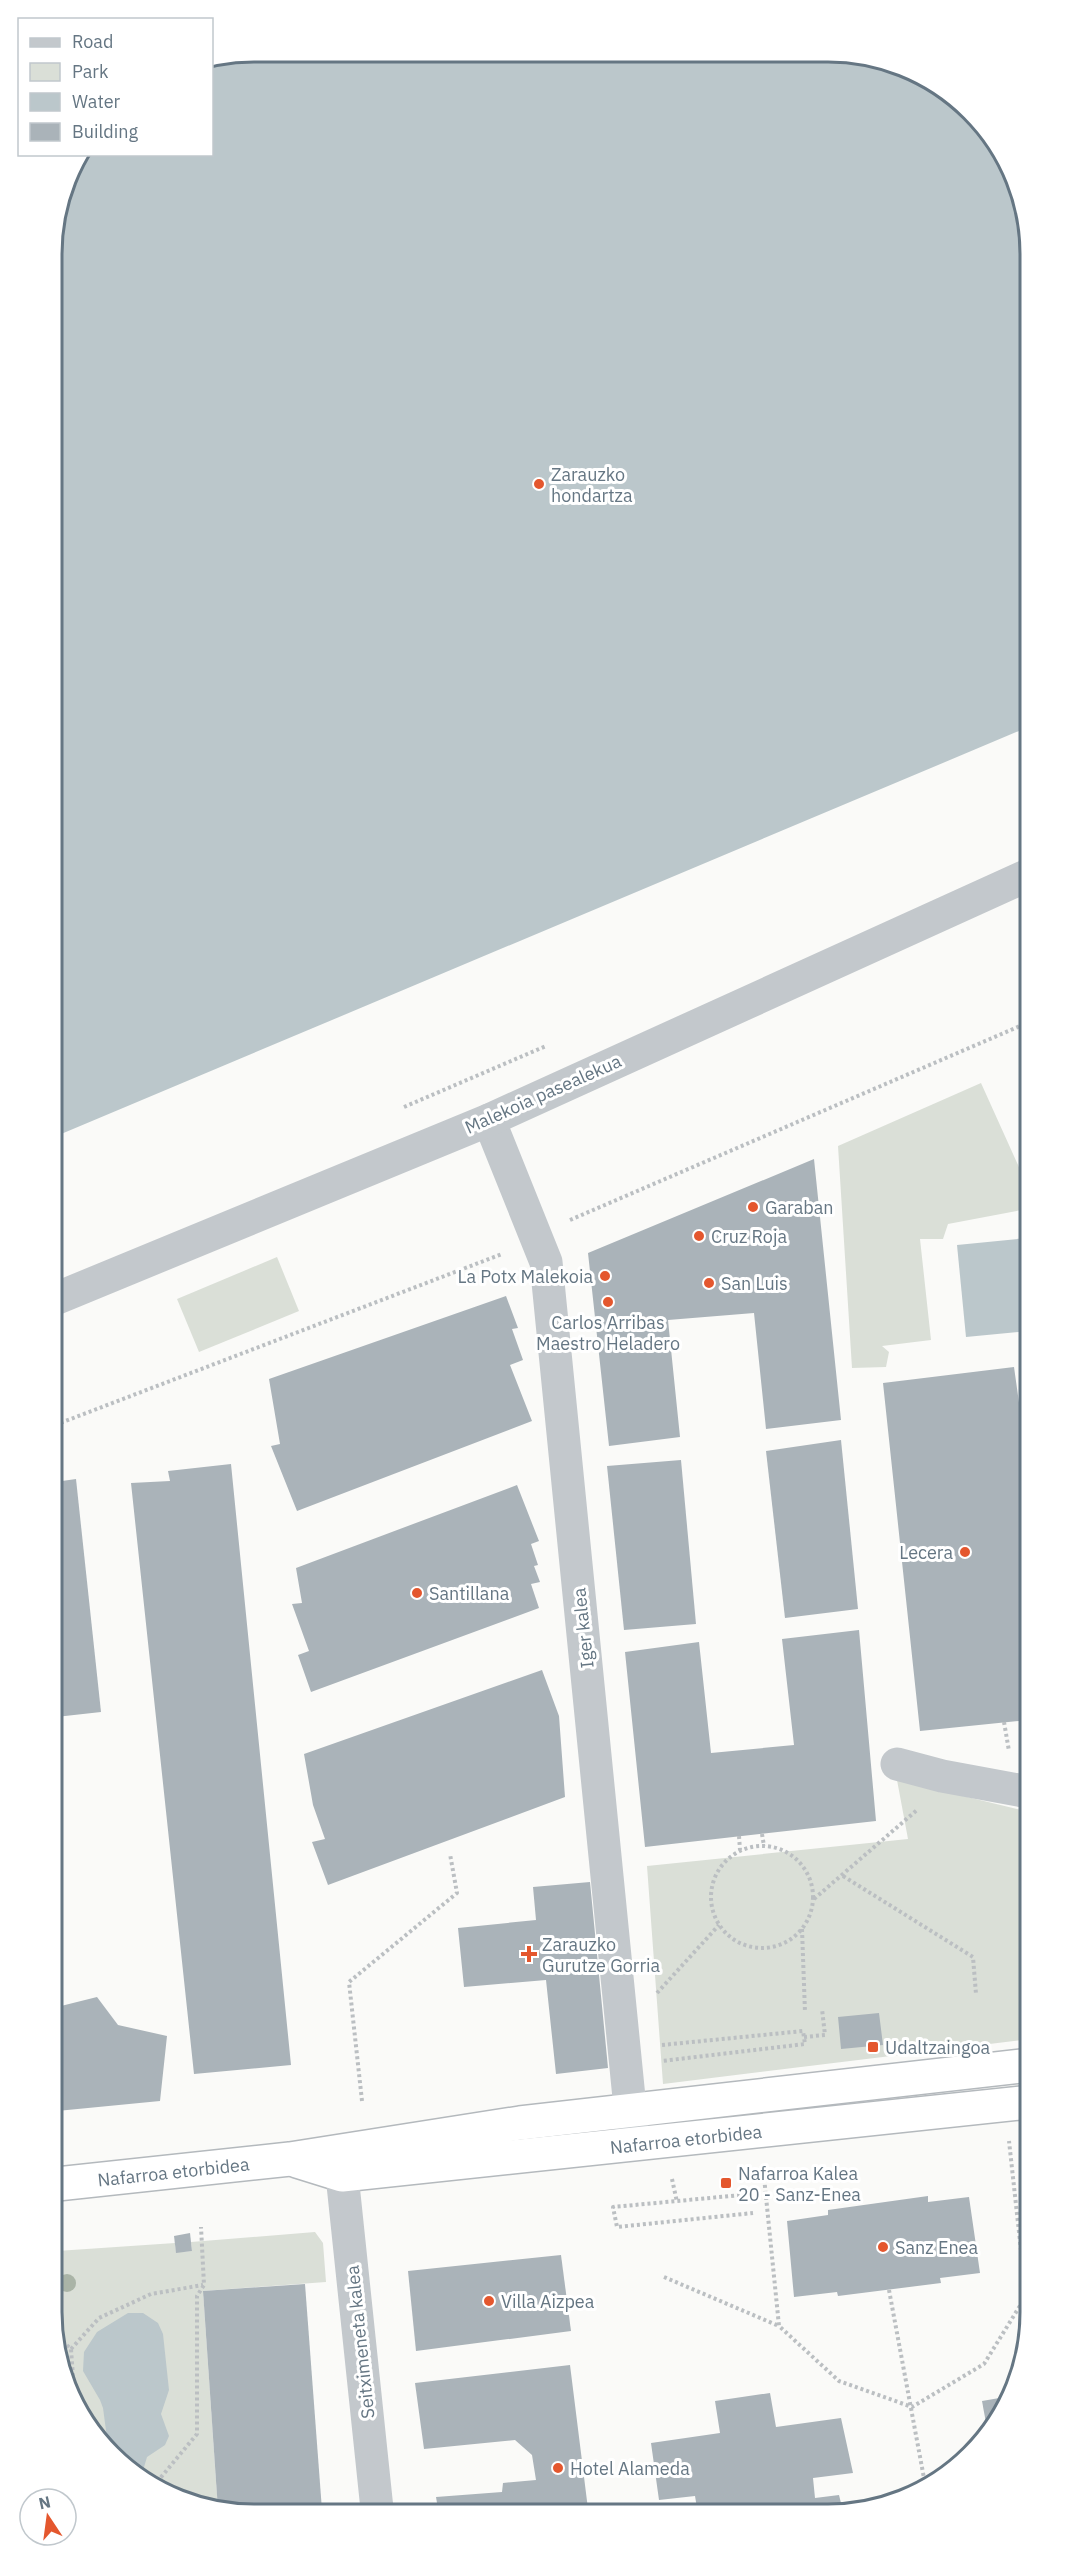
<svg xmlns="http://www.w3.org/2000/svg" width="1082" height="2565" font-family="'IBM Plex Sans',sans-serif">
  <rect width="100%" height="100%" fill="#fafaf8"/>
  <g fill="#dadfd7">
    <polygon points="981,1083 1027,1185 1027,1209 948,1224 943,1239 920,1239 931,1340 882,1346 889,1352 886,1367 852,1368 838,1146"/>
    <polygon points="277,1257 299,1311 199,1352 177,1299"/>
    <polygon points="897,1780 1029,1812 1030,2039 663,2084 647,1866 908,1839"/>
    <polygon points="315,2232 323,2243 326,2282 203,2291 218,2510 120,2464 78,2413 58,2364 57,2251 175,2243 176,2252 192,2251 191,2242"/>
  </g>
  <g fill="#bbc7cb">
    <polygon points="253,51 868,55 962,101 1004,152 1024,201 1026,728 54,1137 51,240 72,164 79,155 212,154 212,59"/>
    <polygon points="1027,1238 1028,1331 966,1337 957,1245"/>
    <polygon points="128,2313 143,2313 158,2323 163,2334 169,2390 161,2414 169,2436 165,2445 147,2457 142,2474 122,2465 121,2457 107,2438 103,2408 100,2400 83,2371 84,2352 97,2332"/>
  </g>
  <g fill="#aab3b9">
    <polygon points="814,1159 841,1420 766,1429 754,1313 668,1320 680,1437 609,1446 588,1253"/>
    <polygon points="506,1296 518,1328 512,1329 523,1360 510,1365 532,1421 297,1511 271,1446 280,1444 269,1379"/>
    <polygon points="1014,1367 1028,1467 1028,1493 1020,1503 1028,1511 1028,1525 1020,1533 1028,1541 1028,1564 1023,1571 1028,1575 1029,1720 920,1731 883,1383"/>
    <polygon points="841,1440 858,1609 785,1618 766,1451"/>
    <polygon points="681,1460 696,1624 624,1630 607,1466"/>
    <polygon points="231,1464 291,2065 194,2074 131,1483 170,1481 168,1471"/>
    <polygon points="76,1479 101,1712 56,1717 55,1482"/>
    <polygon points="517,1485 539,1541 531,1544 538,1565 534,1566 540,1582 531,1584 539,1608 311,1692 298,1655 309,1651 292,1604 302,1603 296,1568"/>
    <polygon points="859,1630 876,1821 645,1847 625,1652 699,1642 711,1753 794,1745 782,1639"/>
    <polygon points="542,1670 559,1716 565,1797 328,1885 312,1842 325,1839 313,1805 304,1754"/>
    <polygon points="590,1882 608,2068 556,2074 546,1980 464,1987 458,1928 536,1920 533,1887"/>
    <polygon points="97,1997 118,2025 167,2036 160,2101 57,2111 57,2007"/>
    <polygon points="879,2013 883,2045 841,2049 838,2017"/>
    <polygon points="928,2196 928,2202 969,2197 980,2273 940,2278 941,2283 838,2296 837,2292 794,2297 787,2221 828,2215 828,2210"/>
    <polygon points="190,2233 192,2251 176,2253 174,2236"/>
    <polygon points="561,2255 571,2331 416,2351 408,2271"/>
    <polygon points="305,2284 322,2510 218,2510 203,2291"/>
    <polygon points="570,2365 588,2509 438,2509 436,2497 502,2492 503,2483 536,2480 532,2455 515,2440 424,2449 415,2383"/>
    <polygon points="770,2393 776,2427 841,2418 853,2473 813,2478 815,2498 839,2495 842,2507 697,2508 695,2496 659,2500 651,2443 720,2433 715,2401"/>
    <polygon points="1011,2396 1007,2403 988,2434 982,2401"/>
  </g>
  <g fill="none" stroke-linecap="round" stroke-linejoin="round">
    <g stroke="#b4b9bd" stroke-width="36">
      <g id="highway">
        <path id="s1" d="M297,2161L342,2175C572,2152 801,2126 1030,2102"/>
        <path id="s2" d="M57,2184L290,2159L520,2123L1030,2065"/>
      </g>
    </g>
    <g stroke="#bbbfc2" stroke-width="4" stroke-dasharray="3 3" stroke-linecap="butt">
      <polyline points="404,1107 546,1046"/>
      <polyline points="570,1220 1027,1023"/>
      <polyline points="55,1425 502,1254"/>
      <polyline points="1004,1722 1009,1751"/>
      <polyline points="762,1834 764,1846"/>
      <polyline points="739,1836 740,1850"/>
      <circle cx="762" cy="1897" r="51"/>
      <polyline points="843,1876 973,1957 976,1994"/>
      <polyline points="814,1899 917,1810"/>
      <polyline points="802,1929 805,2012"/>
      <polyline points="657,1993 719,1925"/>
      <polyline points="804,2037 825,2035 822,2009"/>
      <polyline points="662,2045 803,2031 805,2044 662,2061"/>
      <polyline points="362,2101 349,1982 457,1893 450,1854"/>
      <polyline points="763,2167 779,2326 839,2381 912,2407 984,2364 1026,2296 1009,2141"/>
      <polyline points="672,2179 677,2202"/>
      <polyline points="752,2194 613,2207 617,2227 753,2213"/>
      <polyline points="664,2277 779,2326"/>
      <polyline points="889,2290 926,2489"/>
      <polyline points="58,2337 71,2349 75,2405"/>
      <polyline points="71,2349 99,2318 151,2294 203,2285"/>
      <polyline points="157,2482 197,2434 197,2296 204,2285 201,2227"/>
    </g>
    <g stroke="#c3c8cc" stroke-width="33">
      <polyline points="489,1120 546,1262 633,2138"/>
      <polyline points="55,1299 489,1120 1026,876"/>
      <polyline points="897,1764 942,1776 1029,1792"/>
      <polyline points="367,2163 342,2175 377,2509"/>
    </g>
    <use href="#highway" stroke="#fff" stroke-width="33"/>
  </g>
  <circle fill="#aab4a7" cx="67" cy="2283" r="9"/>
  <g fill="#e4572e" stroke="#fff" stroke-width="2">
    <circle cx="539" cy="484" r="6"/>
    <circle cx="753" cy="1207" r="6"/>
    <circle cx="699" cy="1236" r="6"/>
    <circle cx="605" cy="1276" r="6"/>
    <circle cx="709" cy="1283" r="6"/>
    <circle cx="608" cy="1302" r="6"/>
    <circle cx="965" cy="1552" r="6"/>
    <circle cx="417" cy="1593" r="6"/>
    <path d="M526 1945h6v6h6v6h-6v6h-6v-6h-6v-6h6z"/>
    <rect x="867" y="2041" width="12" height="12" rx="3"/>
    <rect x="720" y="2177" width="12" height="12" rx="3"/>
    <circle cx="883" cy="2247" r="6"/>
    <circle cx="489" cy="2301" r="6"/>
    <circle cx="558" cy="2468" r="6"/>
  </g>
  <g text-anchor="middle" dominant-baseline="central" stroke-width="6" stroke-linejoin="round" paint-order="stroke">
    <g font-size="18" fill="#657683" stroke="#fff" text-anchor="start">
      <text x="551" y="474">Zarauzko<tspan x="551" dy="21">hondartza</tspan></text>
      <text x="765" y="1207">Garaban</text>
      <text x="711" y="1236">Cruz Roja</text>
      <text x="593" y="1276" text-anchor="end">La Potx Malekoia</text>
      <text x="721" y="1283">San Luis</text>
      <text x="608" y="1322" text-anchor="middle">Carlos Arribas<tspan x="608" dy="21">Maestro Heladero</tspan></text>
      <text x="953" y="1552" text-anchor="end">Lecera</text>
      <text x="429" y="1593">Santillana</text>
      <text x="542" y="1944">Zarauzko<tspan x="542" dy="21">Gurutze Gorria</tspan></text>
      <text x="885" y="2047">Udaltzaingoa</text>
      <text x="738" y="2173">Nafarroa Kalea<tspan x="738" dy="21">20 - Sanz-Enea</tspan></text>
      <text x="895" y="2247">Sanz Enea</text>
      <text x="501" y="2301">Villa Aizpea</text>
      <text x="570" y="2468">Hotel Alameda</text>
    </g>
    <g font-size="18" fill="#657683" stroke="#fff">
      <text transform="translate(543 1094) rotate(-24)">Malekoia pasealekua</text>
      <text transform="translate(583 1628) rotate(-96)">Iger kalea</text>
      <text stroke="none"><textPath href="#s1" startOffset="393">Nafarroa etorbidea</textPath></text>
      <text stroke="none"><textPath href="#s2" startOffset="117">Nafarroa etorbidea</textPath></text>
      <text transform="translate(360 2342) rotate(-96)">Seitximeneta kalea</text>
    </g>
  </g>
  <path d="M0 0H1082V2565H0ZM254 62H828A192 192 0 0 1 1020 254V2312A192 192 0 0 1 828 2504H254A192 192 0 0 1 62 2312V254A192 192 0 0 1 254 62Z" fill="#fff" fill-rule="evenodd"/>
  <path fill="none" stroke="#657683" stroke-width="3" d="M254 62H828A192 192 0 0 1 1020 254V2312A192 192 0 0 1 828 2504H254A192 192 0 0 1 62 2312V254A192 192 0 0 1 254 62Z"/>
  <rect x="18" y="18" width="195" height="138" fill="#ffffff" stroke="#c1c8cd" stroke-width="1.5"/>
  <rect x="30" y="38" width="30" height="9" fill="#c3c8cc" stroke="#c1c8cd" stroke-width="1.5"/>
  <text x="72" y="48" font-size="18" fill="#657683">Road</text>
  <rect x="30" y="63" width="30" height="18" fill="#dadfd7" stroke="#c1c8cd" stroke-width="1.5"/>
  <text x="72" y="78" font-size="18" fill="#657683">Park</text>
  <rect x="30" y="93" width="30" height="18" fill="#bbc7cb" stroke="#c1c8cd" stroke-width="1.5"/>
  <text x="72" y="108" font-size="18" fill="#657683">Water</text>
  <rect x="30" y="123" width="30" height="18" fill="#aab3b9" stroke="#c1c8cd" stroke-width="1.5"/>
  <text x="72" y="138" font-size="18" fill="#657683">Building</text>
  <g transform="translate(48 2517) rotate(347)"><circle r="28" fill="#ffffff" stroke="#c1c8cd" stroke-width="1.5"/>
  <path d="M0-4.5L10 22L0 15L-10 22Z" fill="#e4572e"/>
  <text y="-9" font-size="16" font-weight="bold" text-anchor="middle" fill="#657683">N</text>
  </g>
</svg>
